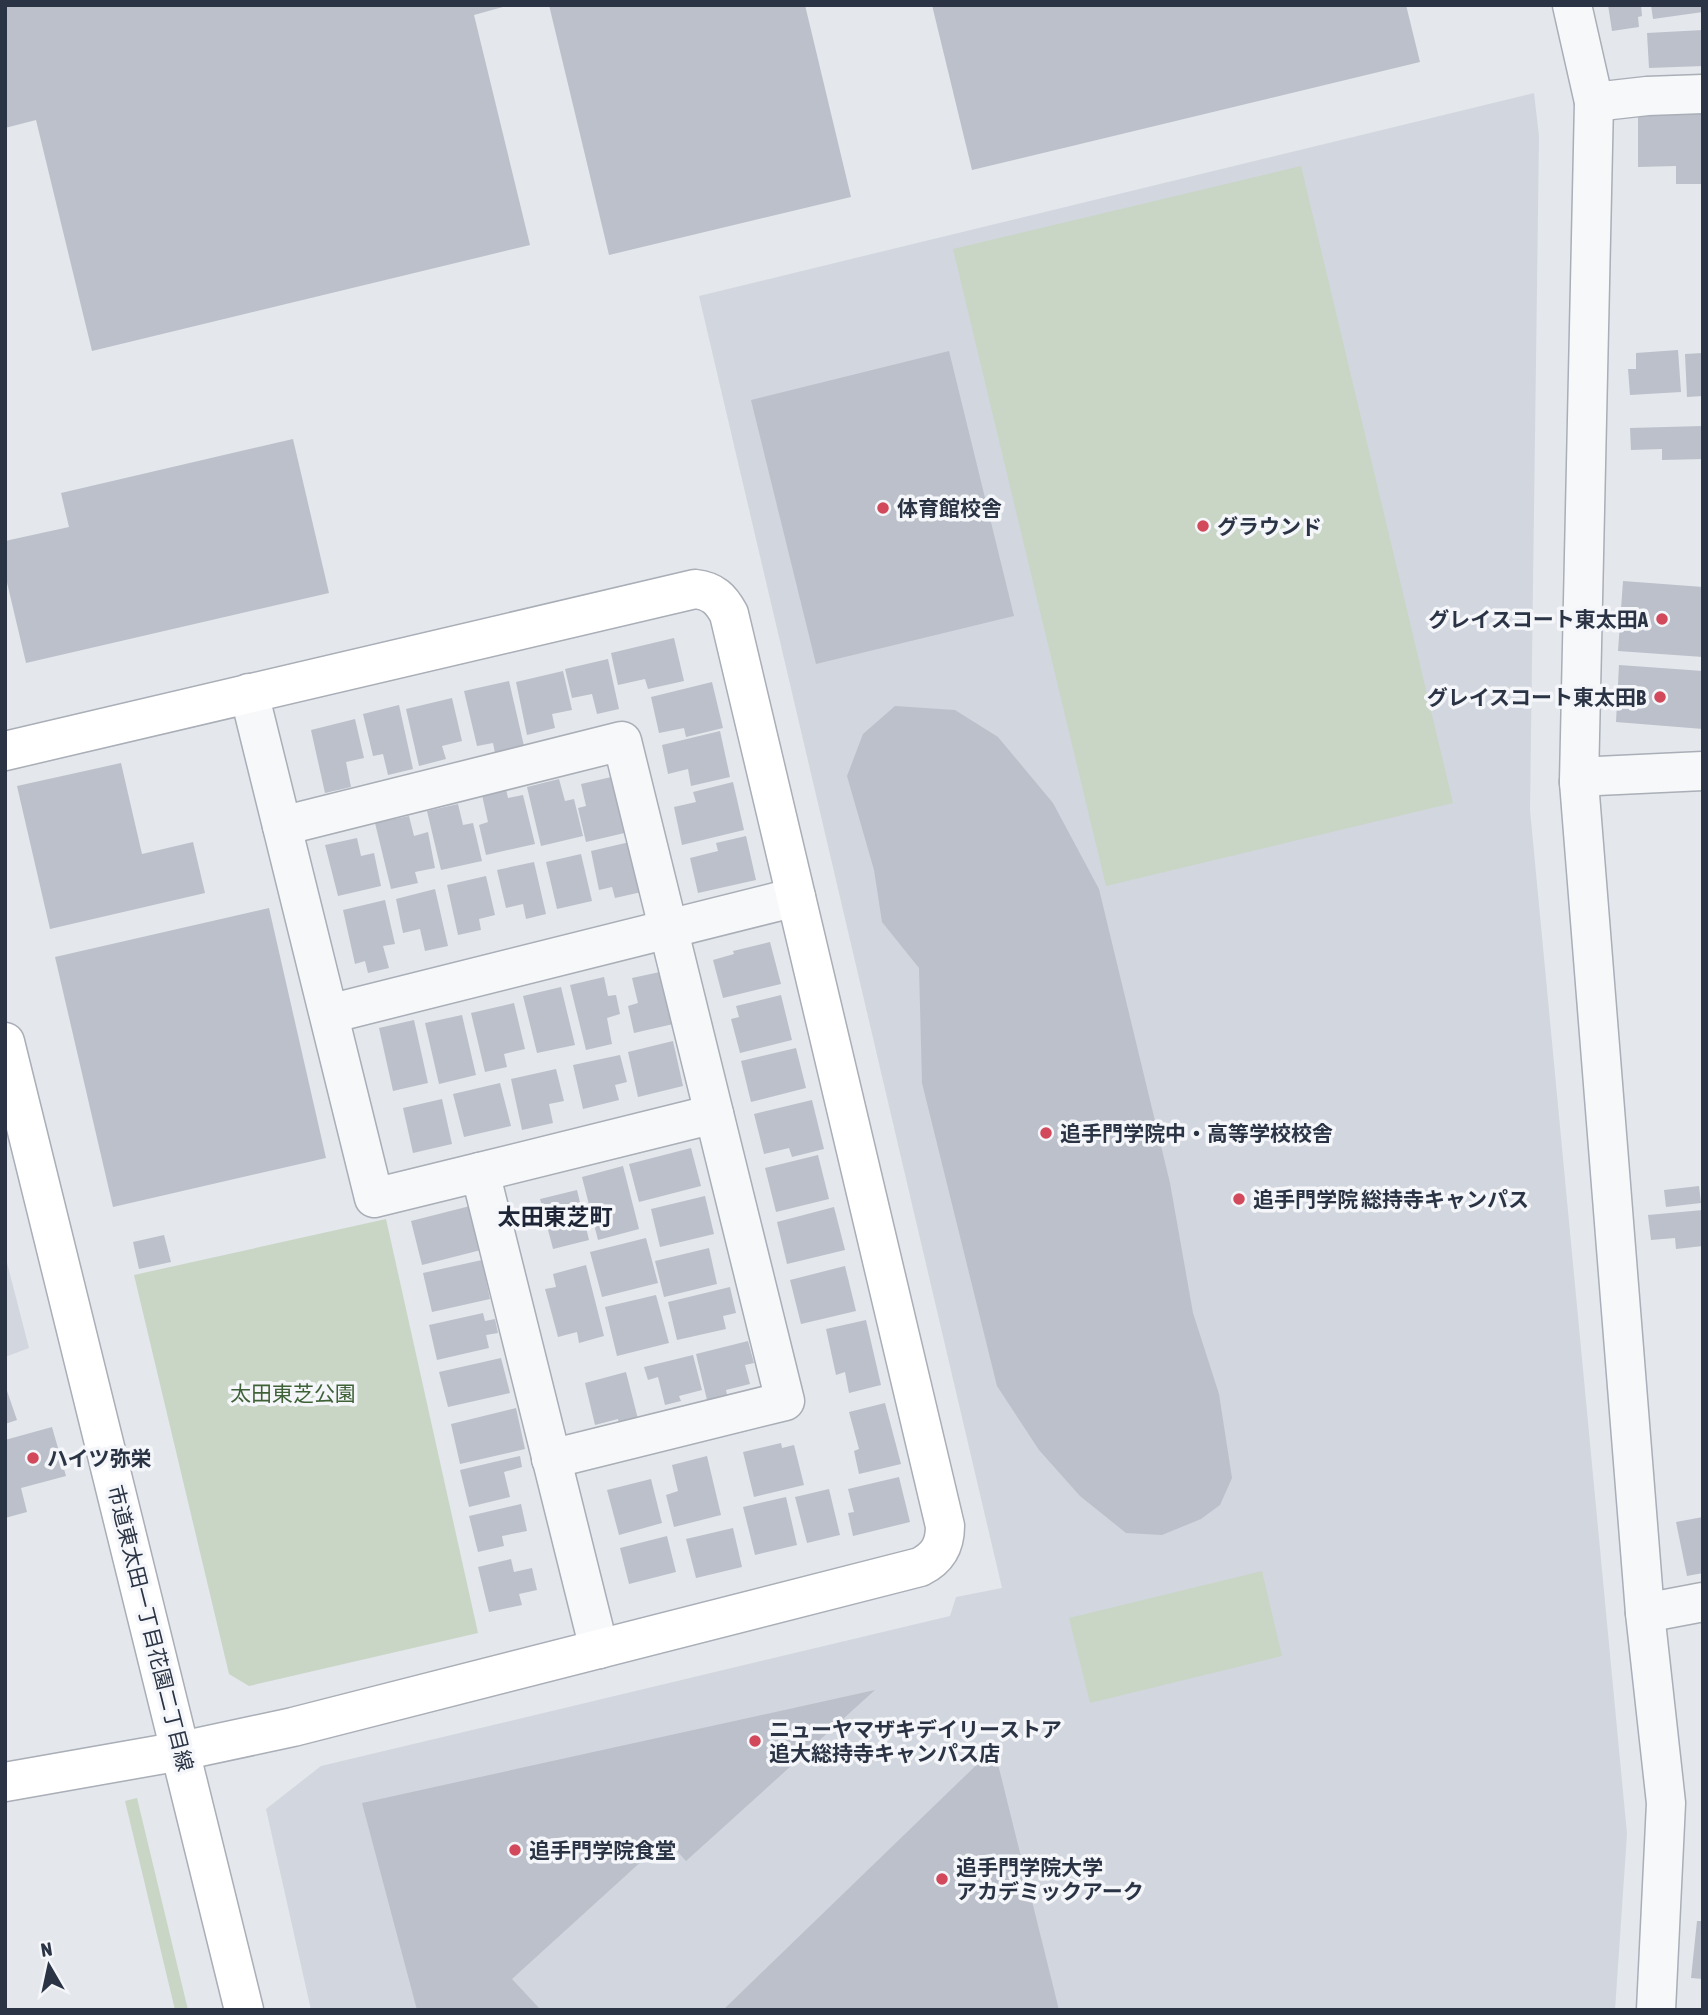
<svg xmlns="http://www.w3.org/2000/svg" width="1708" height="2015" font-family="'Asap Condensed','Noto Sans JP',sans-serif">
  <rect width="100%" height="100%" fill="#e4e7ec"/>
  <g fill="#d2d6de">
    <polygon points="1534,93 1539,136 1530,810 1627,1834 1615,2010 311,2010 266,1809 321,1766 950,1616 956,1597 1002,1588 699,296"/>
    <polygon points="5,1255 29,1348 5,1357"/>
  </g>
  <g fill="#c9d6c5">
    <polygon points="1301,166 1453,803 1106,886 953,249"/>
    <polygon points="386,1219 478,1633 249,1686 229,1674 134,1275"/>
    <polygon points="1262,1571 1282,1656 1090,1703 1069,1618"/>
    <polygon points="137,1798 188,2010 175,2010 125,1801"/>
  </g>
  <g fill="#bbc0ca">
    <polygon points="5,5 510,5 474,15 530,245 92,351 36,120 5,128"/>
    <polygon points="549,5 805,5 851,197 609,255"/>
    <polygon points="932,5 1406,5 1420,62 972,170"/>
    <polygon points="1608,5 1641,5 1642,16 1638,17 1639,27 1612,31"/>
    <polygon points="1651,5 1703,5 1703,12 1653,19"/>
    <polygon points="1703,30 1703,66 1649,68 1647,33"/>
    <polygon points="1703,111 1703,184 1676,184 1676,166 1638,167 1638,112"/>
    <polygon points="1678,350 1681,392 1630,395 1628,369 1636,369 1636,353"/>
    <polygon points="949,351 1014,616 816,664 751,400"/>
    <polygon points="1703,353 1703,396 1687,397 1685,354"/>
    <polygon points="1703,426 1703,459 1662,460 1662,449 1631,450 1630,428"/>
    <polygon points="293,439 329,593 26,663 5,574 5,541 69,527 61,493"/>
    <polygon points="1623,581 1703,587 1703,657 1618,651"/>
    <polygon points="674,638 684,681 648,689 645,679 618,685 611,653"/>
    <polygon points="608,659 619,709 597,714 592,694 572,698 565,669"/>
    <polygon points="1619,665 1703,671 1703,729 1616,722"/>
    <polygon points="563,671 572,710 552,714 555,728 527,735 516,682"/>
    <polygon points="509,681 524,746 495,753 493,743 477,746 464,691"/>
    <polygon points="712,682 723,728 686,737 684,728 659,733 651,697"/>
    <polygon points="452,698 462,741 442,746 446,759 419,766 406,709"/>
    <polygon points="399,705 413,769 388,775 383,754 373,756 363,714"/>
    <polygon points="895,706 955,710 998,737 1053,803 1099,889 1170,1183 1193,1313 1219,1394 1232,1478 1220,1505 1201,1519 1162,1535 1126,1533 1080,1496 1039,1450 997,1386 922,1083 919,968 882,922 874,870 847,776 863,734"/>
    <polygon points="355,719 364,758 346,762 351,787 325,793 311,730"/>
    <polygon points="720,731 730,777 691,786 688,769 668,774 662,745"/>
    <polygon points="121,763 142,854 193,842 205,893 50,929 17,786"/>
    <polygon points="620,775 633,831 586,842 578,808 586,806 581,784"/>
    <polygon points="559,779 565,801 574,799 583,836 541,846 527,787"/>
    <polygon points="733,782 744,830 682,845 674,807 696,802 693,792"/>
    <polygon points="506,789 508,798 523,795 535,844 486,855 479,825 488,822 482,795"/>
    <polygon points="458,804 463,825 473,823 482,861 441,870 427,811"/>
    <polygon points="409,816 414,836 428,832 435,868 415,872 418,883 391,889 375,823"/>
    <polygon points="746,836 756,880 698,893 690,858 718,851 716,843"/>
    <polygon points="357,838 361,856 374,853 381,886 338,896 325,845"/>
    <polygon points="634,841 646,891 615,898 612,887 599,890 591,851"/>
    <polygon points="581,854 592,901 557,909 546,862"/>
    <polygon points="534,862 546,914 526,919 523,904 506,908 497,870"/>
    <polygon points="486,876 495,915 479,919 481,930 458,935 447,885"/>
    <polygon points="435,889 448,946 425,951 420,929 403,933 396,899"/>
    <polygon points="385,900 395,944 383,946 389,968 368,973 365,961 355,964 343,910"/>
    <polygon points="269,908 326,1158 113,1207 55,957"/>
    <polygon points="770,942 781,984 723,998 713,960 734,954 733,951"/>
    <polygon points="669,970 682,1022 634,1033 628,1006 638,1003 632,978"/>
    <polygon points="604,977 608,996 616,995 620,1014 607,1018 612,1044 586,1050 570,985"/>
    <polygon points="561,987 575,1045 537,1053 523,996"/>
    <polygon points="781,995 792,1040 740,1053 731,1019 739,1017 736,1006"/>
    <polygon points="514,1003 525,1049 504,1054 507,1067 485,1072 471,1013"/>
    <polygon points="462,1015 476,1075 439,1084 425,1023"/>
    <polygon points="414,1020 428,1083 393,1091 379,1028"/>
    <polygon points="673,1041 683,1086 638,1097 628,1052"/>
    <polygon points="796,1048 806,1088 751,1102 741,1061"/>
    <polygon points="620,1055 627,1082 615,1085 619,1100 583,1109 573,1065"/>
    <polygon points="556,1069 564,1101 549,1104 553,1123 522,1130 511,1079"/>
    <polygon points="500,1083 511,1126 464,1137 453,1094"/>
    <polygon points="442,1099 452,1144 413,1153 403,1108"/>
    <polygon points="812,1100 824,1149 792,1157 789,1148 764,1154 754,1114"/>
    <polygon points="691,1148 701,1186 639,1202 629,1164"/>
    <polygon points="818,1155 829,1199 776,1212 765,1168"/>
    <polygon points="623,1166 639,1229 598,1240 582,1177"/>
    <polygon points="1699,1186 1701,1203 1666,1207 1664,1190"/>
    <polygon points="577,1190 589,1240 553,1249 540,1199"/>
    <polygon points="705,1196 714,1234 660,1247 651,1209"/>
    <polygon points="474,1205 485,1249 422,1265 411,1221"/>
    <polygon points="834,1207 845,1250 787,1264 777,1222"/>
    <polygon points="1703,1210 1703,1246 1676,1249 1675,1238 1651,1240 1648,1215"/>
    <polygon points="164,1235 171,1262 139,1269 133,1242"/>
    <polygon points="646,1238 658,1283 602,1297 590,1252"/>
    <polygon points="709,1248 717,1284 664,1297 655,1261"/>
    <polygon points="482,1260 490,1299 432,1312 423,1273"/>
    <polygon points="586,1265 604,1336 579,1343 577,1332 558,1337 545,1289 556,1287 553,1274"/>
    <polygon points="845,1266 856,1311 801,1324 790,1280"/>
    <polygon points="730,1287 736,1313 723,1316 726,1329 677,1340 668,1302"/>
    <polygon points="656,1295 669,1343 617,1356 605,1307"/>
    <polygon points="483,1313 485,1321 495,1319 498,1333 486,1335 489,1348 437,1360 429,1325"/>
    <polygon points="866,1320 881,1385 849,1393 845,1372 836,1375 826,1329"/>
    <polygon points="748,1341 754,1363 745,1365 750,1384 726,1390 727,1395 707,1400 696,1354"/>
    <polygon points="693,1355 702,1390 679,1396 681,1401 665,1405 658,1377 648,1380 644,1367"/>
    <polygon points="501,1358 510,1393 448,1407 439,1372"/>
    <polygon points="626,1372 638,1419 619,1424 618,1419 595,1425 585,1383"/>
    <polygon points="5,1385 17,1420 5,1424"/>
    <polygon points="885,1403 901,1464 859,1474 854,1451 859,1449 849,1412"/>
    <polygon points="516,1408 525,1449 460,1464 451,1424"/>
    <polygon points="52,1427 66,1476 21,1488 27,1512 5,1518 5,1440"/>
    <polygon points="781,1443 782,1448 794,1445 804,1485 754,1497 743,1452"/>
    <polygon points="520,1456 522,1467 504,1472 510,1497 469,1507 460,1470"/>
    <polygon points="707,1456 721,1515 674,1527 666,1495 678,1491 672,1465"/>
    <polygon points="899,1477 910,1522 853,1536 848,1513 854,1512 848,1489"/>
    <polygon points="651,1479 662,1523 619,1535 607,1490"/>
    <polygon points="829,1489 840,1535 807,1543 795,1497"/>
    <polygon points="786,1497 797,1545 755,1555 743,1507"/>
    <polygon points="521,1504 527,1531 502,1536 504,1546 478,1552 469,1516"/>
    <polygon points="1703,1517 1703,1573 1687,1576 1676,1522"/>
    <polygon points="733,1528 742,1567 696,1578 686,1539"/>
    <polygon points="667,1536 676,1572 629,1584 620,1548"/>
    <polygon points="511,1559 514,1572 532,1568 537,1590 519,1594 522,1605 489,1612 478,1567"/>
    <polygon points="875,1690 686,1861 666,1839 512,1979 539,2008 537,2010 417,2010 362,1803"/>
    <polygon points="994,1748 1059,2010 723,2010"/>
    <polygon points="1697,1921 1703,1921 1703,1979 1691,1978"/>
  </g>
  <g fill="none" stroke-linecap="round" stroke-linejoin="round">
    <g stroke="#a9aeb7" stroke-width="41">
      <g id="street">
        <polyline points="1572,5 1594,102 1579,782 1645,1613 1666,1803 1656,2010"/>
        <polyline points="1594,102 1647,96 1703,94"/>
        <polyline points="249,693 374,1198 480,1172 599,1649"/>
        <polyline points="1579,782 1597,776 1703,771"/>
        <polyline points="282,826 622,741 785,1401 551,1459"/>
        <polyline points="329,1014 796,897"/>
        <polyline points="480,1172 714,1114"/>
        <polyline points="1645,1613 1703,1602"/>
      </g>
    </g>
    <g stroke="#a9aeb7" stroke-width="41">
      <g id="secondary">
        <path d="M5,751L695,589C713,591 721,599 729,614L945,1526C945,1546 938,1558 920,1567L293,1727L181,1751L5,1782"/>
        <polyline points="5,1042 244,2010"/>
      </g>
    </g>
    <use href="#street" stroke="#f7f8fa" stroke-width="38"/>
    <use href="#secondary" stroke="#fff" stroke-width="38"/>
  </g>
  <g fill="#d1495b" stroke="#f4f6f9" stroke-width="2.5">
    <circle cx="883" cy="508" r="7"/>
    <circle cx="1203" cy="526" r="7"/>
    <circle cx="1662" cy="619" r="7"/>
    <circle cx="1660" cy="697" r="7"/>
    <circle cx="1046" cy="1133" r="7"/>
    <circle cx="1239" cy="1199" r="7"/>
    <circle cx="33" cy="1458" r="7"/>
    <circle cx="755" cy="1741" r="7"/>
    <circle cx="515" cy="1850" r="7"/>
    <circle cx="942" cy="1879" r="7"/>
  </g>
  <g text-anchor="middle" dominant-baseline="central" stroke-width="7" stroke-linejoin="round" paint-order="stroke">
    <g font-size="21" font-weight="bold" fill="#2b3445" stroke="#f4f6f9" text-anchor="start">
      <text x="897" y="508">体育館校舎</text>
      <text x="1217" y="526">グラウンド</text>
      <text x="1648" y="619" text-anchor="end">グレイスコート東太田A</text>
      <text x="1646" y="697" text-anchor="end">グレイスコート東太田B</text>
      <text x="1060" y="1133">追手門学院中・高等学校校舎</text>
      <text x="1253" y="1199">追手門学院 総持寺キャンパス</text>
      <text x="47" y="1458">ハイツ弥栄</text>
      <text x="769" y="1729">ニューヤマザキデイリーストア<tspan x="769" dy="24">追大総持寺キャンパス店</tspan></text>
      <text x="529" y="1850">追手門学院食堂</text>
      <text x="956" y="1867">追手門学院大学<tspan x="956" dy="24">アカデミックアーク</tspan></text>
    </g>
    <g font-size="21" fill="#3f6138" stroke="#f4f6f9">
      <text x="293" y="1393">太田東芝公園</text>
    </g>
    <g font-size="21" fill="#2b3445" stroke="#f4f6f9">
      <text transform="translate(151 1628) rotate(76)">市道東太田一丁目花園二丁目線</text>
    </g>
    <g font-size="23" font-weight="bold" fill="#1d2536" stroke="#f4f6f9">
      <text x="555" y="1217">太田東芝町</text>
    </g>
  </g>
  <rect width="1708" height="2015" fill="none" stroke="#2b3445" stroke-width="14"/>
  <g transform="translate(49 1966) rotate(351)" stroke="#f4f6f9" stroke-width="5" paint-order="stroke">
  <path d="M0-5L12 26L0 18L-12 26Z" fill="#2b3445"/>
  <text y="-10" font-size="19" font-weight="bold" text-anchor="middle" fill="#2b3445">N</text>
  </g>
</svg>
